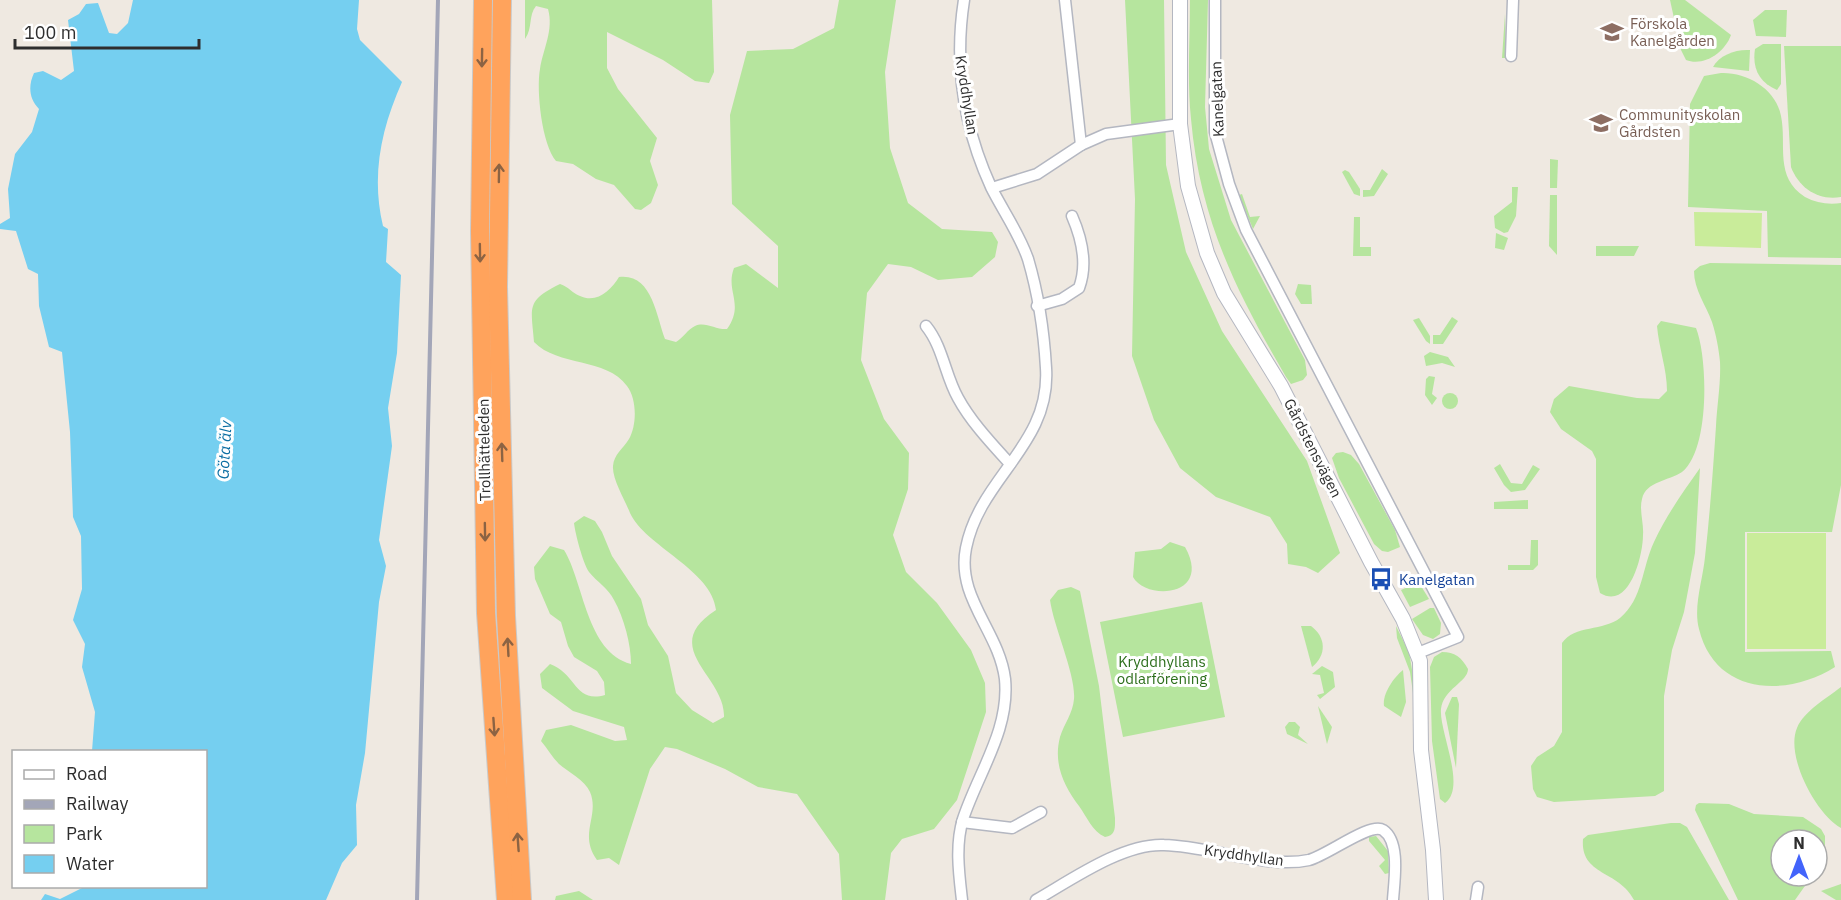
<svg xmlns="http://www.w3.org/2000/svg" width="1841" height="900" font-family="'IBM Plex Sans',sans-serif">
  <rect width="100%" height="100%" fill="#efe9e1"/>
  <g fill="#b6e59e">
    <path d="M525,0H712L714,72L709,83L695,81L663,60L607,32V68L618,89L657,138L650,161L658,185L651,203L641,210L635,209L614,185L596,179L573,164L556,161C542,145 536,90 540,69C543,49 554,30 548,9L536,6C528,16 533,28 525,39Z"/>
    <path d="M839,0H896L885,72L890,148L908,203L942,229L992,232L998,242L995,257L972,277L938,280L911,267L888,264L867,293L861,360L884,419L909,453L908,489L893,535L906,572L937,603L971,650L985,683L986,712L957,800L934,829L902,839L891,853L885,900H842L839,854L797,794L758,787L725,769L677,749L665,747L650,769L619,865L609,858L597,860C578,834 600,816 590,792C585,780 568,772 559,764C552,757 547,748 541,741L546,730L571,725L615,741L627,740L624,727L573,711L542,688L540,674L550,664C576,673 575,704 605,695L604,682L597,671L574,657L568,646L561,622L550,614L535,579L534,567L550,546L564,550C584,582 586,652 631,664C631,644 624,618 614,600C608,588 597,582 589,572C583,563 575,533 574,523L584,516L595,521L602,532L612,556L641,599L648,625L668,656L676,693L692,710L713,723L724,717C726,676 657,648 716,610C712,570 645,546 630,513C625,500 612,479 613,466C614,454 623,449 629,439C637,425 637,399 627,386C606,357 558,367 534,342C531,306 526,301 560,284C569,287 572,293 580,296C597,304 611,290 619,277C652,273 656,315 665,339L676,342C683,338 688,329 695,326C705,321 716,330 727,329C745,304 725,291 734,268L746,264L778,288V246L732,204L730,115L747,51L793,49L834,28Z"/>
    <polygon points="1125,0 1164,0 1166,165 1186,252 1222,331 1307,461 1340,553 1318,573 1306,567 1288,564 1287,544 1270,517 1216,497 1180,468 1154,420 1132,356 1135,199"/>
    <path d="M1190,0H1208L1205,107L1209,149L1231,220L1305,360L1307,375L1303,380L1291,384L1286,377C1236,291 1200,220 1191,119C1187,80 1190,39 1190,0Z"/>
    <path d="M1670,0H1685L1731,35C1725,52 1704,67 1686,60L1681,50Z"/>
    <polygon points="1765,10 1787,10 1786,37 1756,36 1753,20"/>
    <polygon points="1505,14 1506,58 1502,58"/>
    <path d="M1763,44H1781V84L1777,90C1759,82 1752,68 1755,49Z"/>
    <path d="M1784,46H1841V197C1818,201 1799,188 1791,167Z"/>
    <path d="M1750,50L1749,71L1713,67C1719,55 1736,49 1750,50Z"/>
    <path d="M1721,73C1747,72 1776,89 1781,116C1787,145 1774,177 1805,197C1816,203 1829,205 1841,203V258L1768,257L1767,211L1688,207L1690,104L1704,76Z"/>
    <polygon points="1550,159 1558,160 1557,188 1550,188"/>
    <polygon points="1382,169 1388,174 1374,196 1363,197 1363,190 1370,190"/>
    <polygon points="1345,170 1349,172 1360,189 1360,196 1354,194 1342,172"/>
    <polygon points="1512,187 1518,187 1516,216 1508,232 1504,233 1495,228 1494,216 1512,202"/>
    <polygon points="1242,194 1250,217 1260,216 1253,229 1239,195"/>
    <polygon points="1550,195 1557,195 1557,255 1549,246"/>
    <polygon points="1354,217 1360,217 1360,247 1371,247 1371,256 1353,256"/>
    <polygon points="1496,233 1508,238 1504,250 1495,248"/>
    <polygon points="1596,246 1639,246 1634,256 1596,256"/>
    <path d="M1710,263L1841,265V485L1832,532H1745V652L1831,651L1835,667C1786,698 1715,695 1699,629C1693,607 1703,579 1705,557C1710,513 1713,470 1716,426C1717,405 1721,383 1720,362C1719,350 1716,334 1712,322C1706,305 1694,290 1694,271L1700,266Z"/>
    <polygon points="1298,284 1311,285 1312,304 1301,304 1295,294"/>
    <polygon points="1452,317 1458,321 1443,344 1433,344 1433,335 1440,335"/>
    <polygon points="1419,318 1430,336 1430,344 1426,341 1413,320"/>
    <path d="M1661,321L1696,328C1708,358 1710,450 1682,472C1669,481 1646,481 1642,499C1639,510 1644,524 1643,535C1643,556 1629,611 1600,593L1596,577V459L1592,451L1561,429L1550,412L1554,399L1569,386L1637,398L1659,399L1667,391C1667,369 1659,349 1657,326Z"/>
    <polygon points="1430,352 1448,357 1455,367 1442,363 1426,366 1424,356"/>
    <polygon points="1429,376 1435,377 1432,394 1437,398 1432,405 1425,395 1426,379"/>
    <circle cx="1450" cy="401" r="8"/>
    <polygon points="1343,452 1351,455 1359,464 1395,530 1400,547 1388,552 1382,551 1374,544 1339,478 1332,458 1336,453"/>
    <polygon points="1500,464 1511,483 1522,484 1533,465 1540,469 1525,490 1511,492 1504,485 1494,468"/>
    <path d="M1700,468L1695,553L1684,612L1672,650L1664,696V791L1655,796L1554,802L1537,797L1533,789L1531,766L1537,757L1554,746L1562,732V643C1574,625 1604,631 1620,618C1643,599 1642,567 1654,542C1666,516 1683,492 1700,468Z"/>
    <polygon points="1528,500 1528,509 1494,509 1494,502"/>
    <polygon points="1531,540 1538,540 1538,565 1533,570 1508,570 1508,565 1530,565"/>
    <path d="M1170,542L1185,547C1213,597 1146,601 1133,577L1135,552L1161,549Z"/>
    <polygon points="1410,586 1421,586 1429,599 1410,607 1401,590"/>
    <path d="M1071,587L1080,591L1099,686L1115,818C1115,828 1116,835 1105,837C1092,831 1087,817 1079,806C1064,786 1053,764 1060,737C1064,724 1073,713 1074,699C1076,675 1054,628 1050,600L1058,590Z"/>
    <polygon points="1202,602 1225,717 1123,737 1100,622"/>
    <polygon points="1430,608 1434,608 1441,623 1440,634 1433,639 1423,635 1412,619"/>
    <path d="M1301,626H1311C1326,637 1327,655 1312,667Z"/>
    <polygon points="1396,626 1409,652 1416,693 1413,693 1410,672 1397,638"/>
    <path d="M1442,652C1455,652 1461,657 1468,669C1468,682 1443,689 1441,709C1439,732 1467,787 1445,803L1440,799L1432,741L1430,667L1434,657Z"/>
    <polygon points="1322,666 1333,672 1335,687 1320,699 1317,695 1324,693 1320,675 1312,674"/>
    <path d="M1403,670L1406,702L1401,717L1384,706C1382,694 1394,677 1403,670Z"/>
    <path d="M1841,687V828C1816,814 1785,756 1797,728C1804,711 1827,698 1841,687Z"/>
    <polygon points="1452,697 1457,697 1459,704 1456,768 1445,713"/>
    <polygon points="1318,706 1332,727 1327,744"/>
    <polygon points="1289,722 1295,722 1300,727 1298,735 1308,744 1287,734 1285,727"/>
    <polygon points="1699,803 1729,804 1754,814 1803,817 1821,829 1825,836 1825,853 1817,869 1817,840 1781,840 1781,876 1812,876 1795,900 1738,900 1695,810 1696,805"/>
    <path d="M1671,823H1680L1687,827L1729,900H1634C1619,870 1580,876 1583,839L1588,835Z"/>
    <polygon points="1376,836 1388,851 1389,873 1385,874 1379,866 1385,860 1369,841 1369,837"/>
    <polygon points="1841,884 1841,900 1836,900 1821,891"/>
    <polygon points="579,891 593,900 555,900 556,896"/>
  </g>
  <g fill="#c9ec9a">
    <polygon points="1694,212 1762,213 1761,248 1695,246"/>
    <rect x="1747" y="533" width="79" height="116"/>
  </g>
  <path fill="#75cff0" d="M133,0H359L357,29L360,40L402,82C381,129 371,176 383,226L388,229L386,262L401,275L397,353L388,408L392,446L379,540L386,566L379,602L365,753L356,805L357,845L342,863L326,900H41L45,894L60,899L84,887L206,886V752L92,751L95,712L82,667L85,644L73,620L82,589L81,536L73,517L70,432L62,352L49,347L39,306L38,274L28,269L16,231L0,229V224L10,218L8,189L15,154L32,132L39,109C29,99 28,86 34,73L43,71L61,80L74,71L68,20L79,14L86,4L98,3L109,33L117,34L128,23Z"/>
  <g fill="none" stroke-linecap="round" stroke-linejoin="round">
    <g stroke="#b4b7c1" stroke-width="13">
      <g id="street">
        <polyline points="1065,0 1081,145"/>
        <polyline points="1215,0 1215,132 1229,184 1246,230 1458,637 1418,653"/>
        <polyline points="1511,56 1513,0"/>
        <polyline points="992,188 1037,174 1081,145 1106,134 1180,124"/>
        <path d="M1037,306L1062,299L1079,288C1088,264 1082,239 1072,216"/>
        <path d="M926,326C943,347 945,375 958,398C971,422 992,444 1010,464"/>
        <polyline points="962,822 1012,828 1041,812"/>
        <path d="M962,900C959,874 955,845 963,819C978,773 1010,730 1005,679C999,631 956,598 966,548C980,477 1051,445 1046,368C1044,333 1038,293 1028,259C1019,233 1003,211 991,187C964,128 954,64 964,0"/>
        <path d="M1036,900C1071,880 1123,843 1164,845C1209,846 1267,869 1309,860C1328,855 1370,822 1383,830C1401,842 1394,882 1393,900"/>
        <polyline points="1476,900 1478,887"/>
      </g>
    </g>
    <g stroke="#b4b7c1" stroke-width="16">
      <polyline id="secondary" points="1180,0 1180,124 1188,186 1207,253 1224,293 1281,386 1371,562 1403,619 1420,661 1421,750 1433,850 1436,900"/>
    </g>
    <g stroke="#c9c9c9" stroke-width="20">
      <g id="highway">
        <polyline points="483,0 480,231 486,613 506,900"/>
        <polyline points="502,0 498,287 506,616 522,900"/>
      </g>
    </g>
    <use href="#street" stroke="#fff" stroke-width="10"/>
    <use href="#secondary" stroke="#fff" stroke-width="14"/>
    <use href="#highway" stroke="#ffa35c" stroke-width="18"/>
    <polyline stroke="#a3a6b8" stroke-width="4" points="417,900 438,0"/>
  </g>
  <defs><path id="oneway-shaft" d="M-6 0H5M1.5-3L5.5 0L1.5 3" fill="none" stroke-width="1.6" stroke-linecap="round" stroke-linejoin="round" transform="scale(1.5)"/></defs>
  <g stroke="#8c6343">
    <use href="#oneway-shaft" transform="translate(482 58) rotate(91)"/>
    <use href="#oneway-shaft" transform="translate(499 173) rotate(-89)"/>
    <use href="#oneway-shaft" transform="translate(480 253) rotate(89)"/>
    <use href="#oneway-shaft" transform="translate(502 452) rotate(-92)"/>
    <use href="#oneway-shaft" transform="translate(485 532) rotate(89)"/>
    <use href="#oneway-shaft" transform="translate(508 647) rotate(-93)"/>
    <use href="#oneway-shaft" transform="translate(494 727) rotate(86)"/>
    <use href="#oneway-shaft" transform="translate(518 842) rotate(-94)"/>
  </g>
  <defs>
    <g id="school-bare" transform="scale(1.8)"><path d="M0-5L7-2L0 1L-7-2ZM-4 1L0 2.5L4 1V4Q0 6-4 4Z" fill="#8d6e63" stroke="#fff" stroke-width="2.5" paint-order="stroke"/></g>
    <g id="bus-bare" transform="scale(1.8)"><path d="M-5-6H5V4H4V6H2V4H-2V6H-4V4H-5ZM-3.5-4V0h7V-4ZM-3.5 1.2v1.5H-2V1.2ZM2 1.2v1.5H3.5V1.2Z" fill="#1a4fb4" stroke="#fff" stroke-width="2.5" paint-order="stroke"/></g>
  </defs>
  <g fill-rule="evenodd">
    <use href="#school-bare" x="1612" y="32"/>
    <use href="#school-bare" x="1601" y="123"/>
    <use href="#bus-bare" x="1381" y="579"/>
  </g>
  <g text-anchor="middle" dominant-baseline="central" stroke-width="6" stroke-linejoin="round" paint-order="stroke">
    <g font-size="15" fill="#785e54" stroke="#fff" text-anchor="start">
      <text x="1630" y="23">Förskola<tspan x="1630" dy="17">Kanelgården</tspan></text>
      <text x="1619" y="114">Communityskolan<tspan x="1619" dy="17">Gårdsten</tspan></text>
    </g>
    <g font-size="15" fill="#2e2e2e" stroke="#fff">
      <text transform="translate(967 95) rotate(81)">Kryddhyllan</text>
      <text transform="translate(1217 99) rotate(-92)">Kanelgatan</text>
      <text transform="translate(1313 448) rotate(63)">Gårdstensvägen</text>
      <text transform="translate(484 450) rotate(-91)">Trollhätteleden</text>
      <text transform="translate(1244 855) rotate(8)">Kryddhyllan</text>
    </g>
    <g font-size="15" fill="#164399" stroke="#fff" text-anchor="start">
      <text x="1399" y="579">Kanelgatan</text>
    </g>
    <g font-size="15" fill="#2c6e1b" stroke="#fff">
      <text x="1162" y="661">Kryddhyllans<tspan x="1162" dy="17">odlarförening</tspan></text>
    </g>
    <g font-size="16" font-style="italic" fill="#0d6fa3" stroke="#fff">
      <text transform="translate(224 450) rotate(-87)">Göta älv</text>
    </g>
  </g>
  <rect x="12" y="750" width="195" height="138" fill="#ffffff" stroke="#ababab" stroke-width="1.5"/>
  <rect x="24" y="770" width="30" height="9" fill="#ffffff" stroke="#ababab" stroke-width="1.5"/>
  <text x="66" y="780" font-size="18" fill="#2e2e2e">Road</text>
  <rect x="24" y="800" width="30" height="9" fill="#a3a6b8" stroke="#ababab" stroke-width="1.5"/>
  <text x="66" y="810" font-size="18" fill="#2e2e2e">Railway</text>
  <rect x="24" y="825" width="30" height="18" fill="#b6e59e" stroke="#ababab" stroke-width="1.5"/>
  <text x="66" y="840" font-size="18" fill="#2e2e2e">Park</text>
  <rect x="24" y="855" width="30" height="18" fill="#75cff0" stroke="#ababab" stroke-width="1.5"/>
  <text x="66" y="870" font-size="18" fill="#2e2e2e">Water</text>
  <g transform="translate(1799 858)"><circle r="28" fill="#ffffff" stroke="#ababab" stroke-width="1.5"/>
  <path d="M0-4.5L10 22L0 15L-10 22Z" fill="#4264fb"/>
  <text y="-9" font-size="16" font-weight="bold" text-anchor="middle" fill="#2e2e2e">N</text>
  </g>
  <path d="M15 39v9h184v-9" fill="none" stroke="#2e2e2e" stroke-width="3"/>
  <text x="24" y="39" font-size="18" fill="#2e2e2e" stroke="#ffffff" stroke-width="4.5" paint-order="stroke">100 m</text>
</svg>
